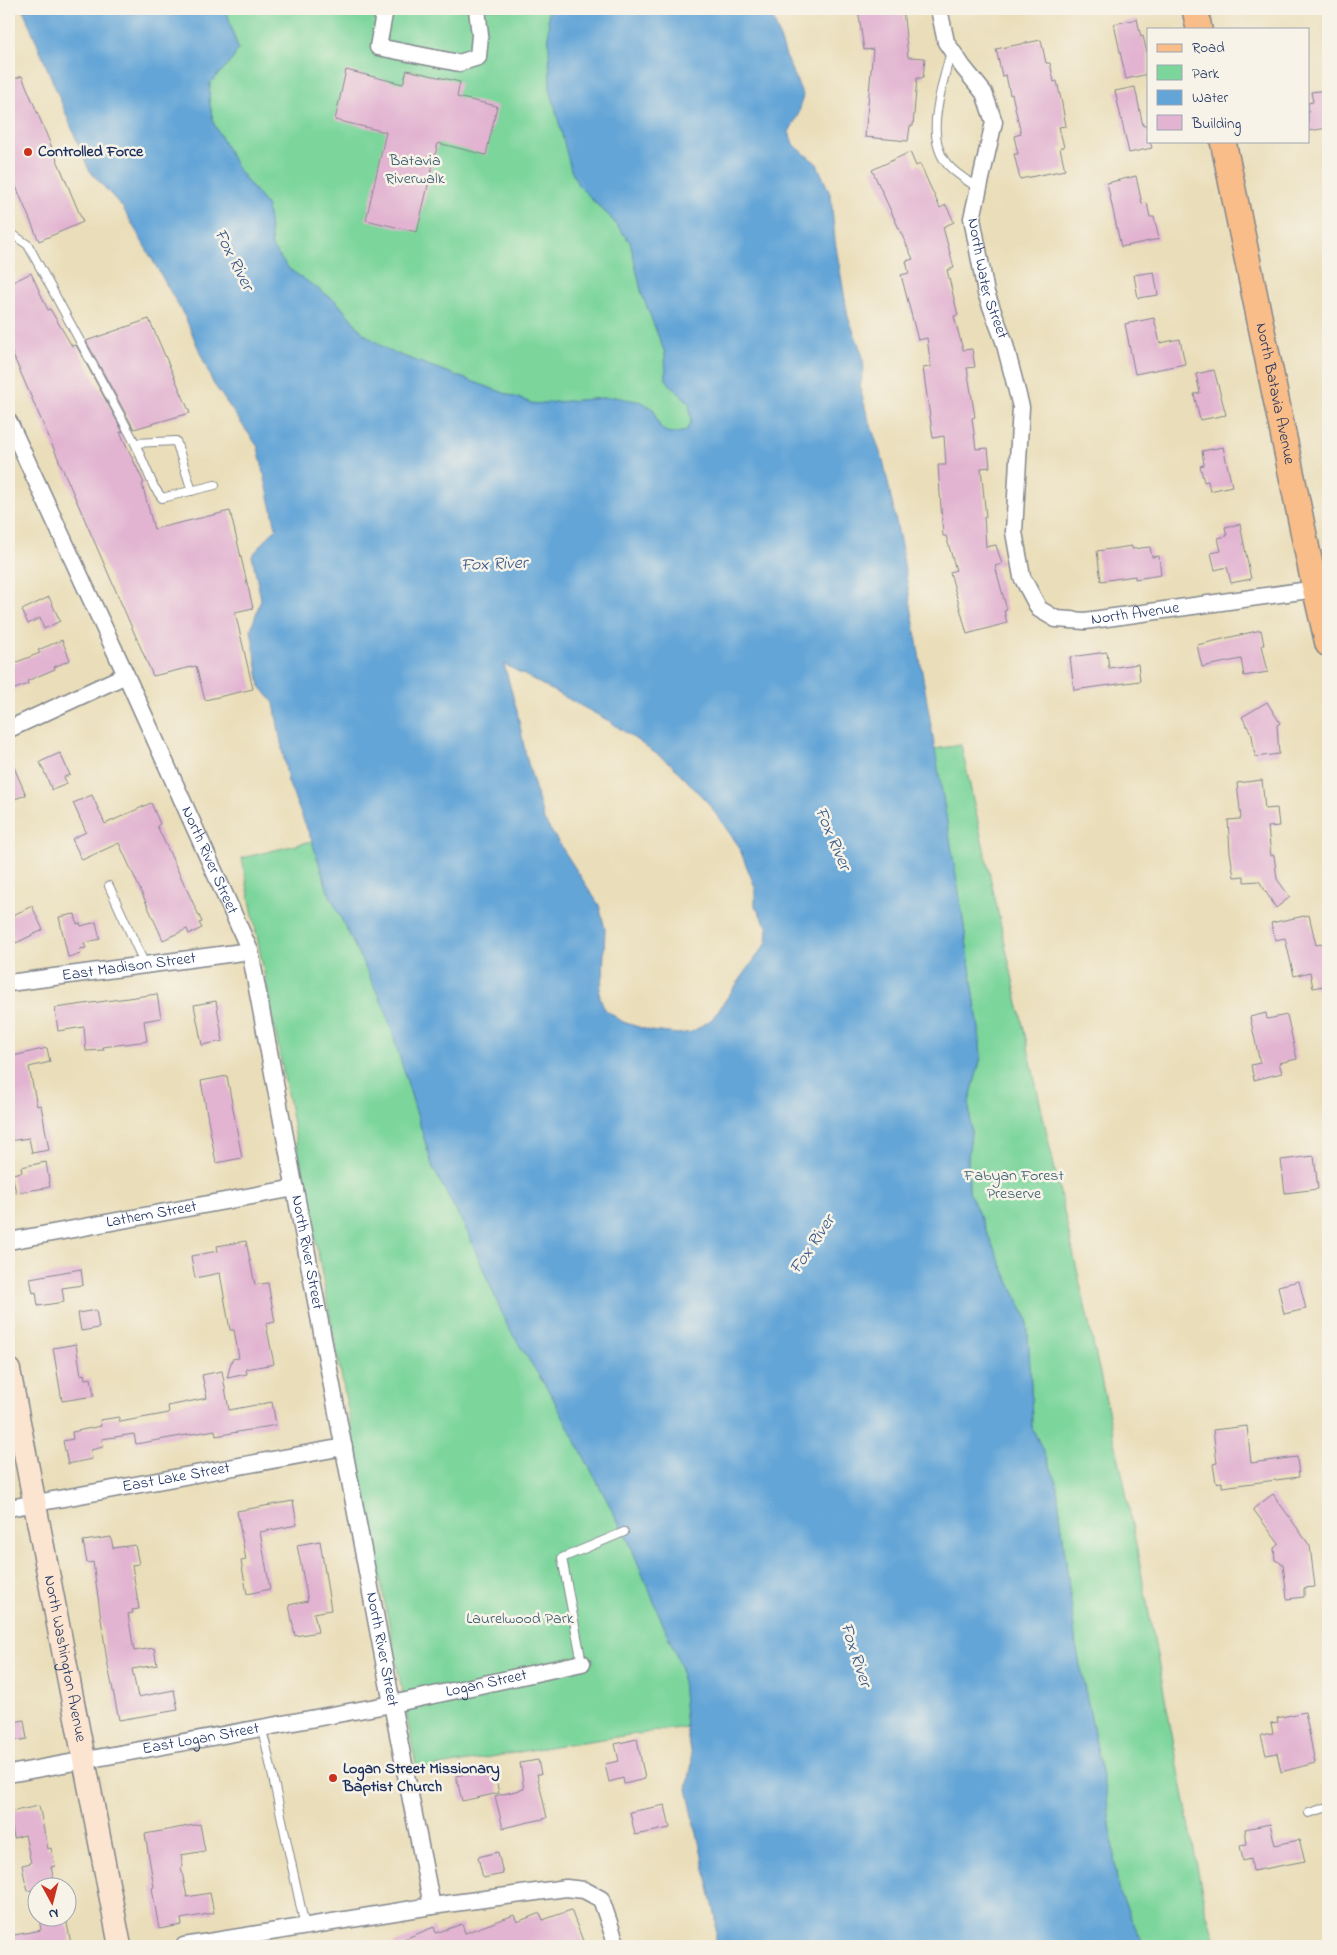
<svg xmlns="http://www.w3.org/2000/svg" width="1337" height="1955" font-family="'Indie Flower',sans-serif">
  <rect width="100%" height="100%" fill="#f7f3e8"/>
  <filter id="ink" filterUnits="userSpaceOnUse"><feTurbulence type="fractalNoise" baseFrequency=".02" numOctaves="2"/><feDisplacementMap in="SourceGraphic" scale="10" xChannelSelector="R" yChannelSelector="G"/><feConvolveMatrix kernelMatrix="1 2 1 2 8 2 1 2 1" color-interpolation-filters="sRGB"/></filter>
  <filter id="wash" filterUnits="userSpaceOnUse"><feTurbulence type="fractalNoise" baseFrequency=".0096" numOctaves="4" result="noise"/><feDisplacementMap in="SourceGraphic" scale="20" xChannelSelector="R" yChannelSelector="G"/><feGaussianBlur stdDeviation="1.12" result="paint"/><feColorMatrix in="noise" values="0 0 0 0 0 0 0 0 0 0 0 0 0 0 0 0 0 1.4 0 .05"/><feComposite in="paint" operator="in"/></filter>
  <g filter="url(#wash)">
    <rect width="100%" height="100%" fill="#eadeba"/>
    <g fill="#7cd59b" stroke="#4c827c">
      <path d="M226,9H548L549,45L591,199L610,217L630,242L642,294L665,353L666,379L672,387L689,402L691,421L686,431C665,437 658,430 654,410L615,397L534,404L389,351L363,333L337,302L289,269L272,247L267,206L239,171L213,122L209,99L210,83L232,60L238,49Z"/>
      <polygon points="961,745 1125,1487 1205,1908 1217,1946 1144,1946 1118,1889 1106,1792 1076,1645 1056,1480 1032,1427 1031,1385 1027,1319 1000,1262 969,1192 968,1158 971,1133 969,1102 981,1057 979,1029 960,899 934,749"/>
      <polygon points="312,841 328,891 386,1011 433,1168 467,1231 508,1327 552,1396 630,1544 681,1667 686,1727 554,1746 417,1770 242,858"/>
    </g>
    <path fill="#64a5d7" stroke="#406a9a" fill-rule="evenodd" d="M23,9H226L238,49L232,60L210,83L209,99L213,122L239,171L267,206L272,247L289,269L337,302L363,333L389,351L534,404L615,397L642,402L654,410C658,430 665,437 686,431L691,422L689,402L672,387L666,379L665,353L642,294L630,242L610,217L578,185L571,170L550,88L548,9H770L788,62L803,95L799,113L789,132L793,144L817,164L831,196L835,241L848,317L862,353L864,369L860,387L866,411L884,464L900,540L960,899L979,1029L981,1057L969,1102L971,1133L968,1158L969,1192L1000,1262L1027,1319L1031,1385L1032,1427L1056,1480L1076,1645L1106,1792L1118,1889L1144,1946H716V1918L687,1789L692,1763L686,1727L681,1667L630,1544L552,1396L508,1327L467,1231L433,1168L386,1011L328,891L312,841L288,782L274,703L260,686L251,629L261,599L252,556L276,528L258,447L213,383L186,319L123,208L89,170ZM504,664L609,721L671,764L708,803L738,845L755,887V906L768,928L767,942L712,1019L692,1032L678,1034L651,1031L623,1022L604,1009L599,993L603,976L605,929L599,905L544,820L526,756L517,711Z"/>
    <g id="blocks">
      <g fill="#e2b4d1">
        <polygon points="858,9 903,9 908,57 925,58 923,78 917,78 913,126 910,126 908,141 865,137 873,49 864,50"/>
        <polygon points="1137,19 1141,37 1143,36 1148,57 1148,74 1126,79 1114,24"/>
        <polygon points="1041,40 1046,63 1050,63 1054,82 1057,81 1062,104 1066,126 1059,127 1064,147 1060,148 1065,170 1020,179 1014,154 1018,154 1014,136 1021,134 1012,94 1010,95 1006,75 1002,76 996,49"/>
        <polygon points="346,70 403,84 407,70 460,82 457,97 497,106 486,155 438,143 417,232 366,220 386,132 335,120"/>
        <polygon points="22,76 83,222 39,241 9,170 9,81"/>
        <polygon points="1135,87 1143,126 1147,125 1148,141 1150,141 1152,148 1129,153 1115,91"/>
        <polygon points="1328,90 1328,128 1308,131 1308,103 1313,102 1311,92"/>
        <polygon points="910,152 916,166 920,164 940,208 946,205 954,222 943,227 954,268 947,270 958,315 954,316 963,350 972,349 975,367 967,368 975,417 972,418 976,449 988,448 990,467 981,468 986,517 984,517 986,547 996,545 1002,564 995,566 1007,610 1004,611 1007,623 967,634 950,572 956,570 946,536 943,536 938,465 946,465 944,436 933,438 923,368 931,367 927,338 918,340 901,275 909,273 906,261 913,259 872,170"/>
        <polygon points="1136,176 1142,204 1147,203 1150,217 1154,217 1159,239 1121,247 1107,183"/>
        <polygon points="1154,272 1158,295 1138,298 1134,275"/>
        <polygon points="31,273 48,310 50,309 72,346 76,345 123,432 120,432 144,483 142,484 154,529 230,511 253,608 235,612 253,689 205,700 196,666 153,676 9,346 9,284"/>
        <polygon points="1154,318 1160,343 1180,339 1185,364 1135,374 1125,324"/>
        <polygon points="149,319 190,413 134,429 86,341"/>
        <polygon points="1214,370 1226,415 1200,420 1194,394 1200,393 1196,374"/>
        <polygon points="1223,447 1232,486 1210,491 1208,481 1204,482 1200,466 1204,465 1202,451"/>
        <polygon points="1240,524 1251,579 1231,583 1227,567 1215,570 1211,553 1221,551 1218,538 1227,536 1225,527"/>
        <polygon points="1132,546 1132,549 1150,547 1152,557 1159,556 1161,575 1135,579 1135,576 1101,581 1097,551"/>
        <polygon points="49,597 60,621 44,629 40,618 28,624 22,610"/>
        <polygon points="1261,630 1264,645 1262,645 1268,672 1244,676 1241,659 1202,667 1197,645"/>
        <polygon points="62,640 70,660 54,667 55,669 27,681 28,684 12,690 9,682 9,665 40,653 38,650"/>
        <polygon points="1107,652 1109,668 1138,664 1140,681 1074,690 1070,657"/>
        <polygon points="1267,702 1280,723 1277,725 1279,754 1255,757 1252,735 1242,717"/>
        <polygon points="60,753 70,775 64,777 67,784 52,790 40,762"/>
        <polygon points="9,756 26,795 9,801"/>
        <polygon points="1262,780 1265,809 1277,808 1279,826 1268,827 1271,856 1274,855 1277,879 1290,897 1276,908 1259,881 1244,882 1244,876 1234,877 1230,852 1228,820 1241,819 1237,783"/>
        <polygon points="92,795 105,824 151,803 160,824 157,826 202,922 199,923 202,928 189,934 187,929 163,940 119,843 82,860 72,839 86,832 73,803"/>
        <polygon points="32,906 43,930 16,943 9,927 9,917"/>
        <polygon points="75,914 77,924 80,923 81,926 96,922 100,939 84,943 86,948 80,949 81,954 68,957 59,917"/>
        <polygon points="1309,915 1316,945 1326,943 1328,951 1328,985 1313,988 1310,972 1294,976 1285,938 1275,940 1271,923"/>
        <polygon points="157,994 161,1018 144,1021 147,1041 103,1047 104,1050 86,1051 84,1027 58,1031 55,1008"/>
        <polygon points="216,1001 223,1041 202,1045 194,1005"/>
        <polygon points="1266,1013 1267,1019 1287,1015 1297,1059 1279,1063 1282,1073 1254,1080 1251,1065 1260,1063 1250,1017"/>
        <polygon points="47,1048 50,1062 29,1067 37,1106 41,1105 49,1150 32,1153 29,1138 9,1141 9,1057"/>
        <polygon points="227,1076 242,1158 216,1163 201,1081"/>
        <polygon points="1314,1156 1318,1189 1285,1193 1281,1160"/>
        <polygon points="46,1162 50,1187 16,1193 12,1174 22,1172 21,1167"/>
        <polygon points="246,1241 255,1285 268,1283 275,1322 266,1324 274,1364 246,1369 247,1374 227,1378 232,1359 239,1358 234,1330 230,1330 220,1273 195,1278 191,1256 218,1251 217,1246"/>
        <polygon points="81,1269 83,1285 62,1288 64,1302 38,1306 36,1292 33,1293 30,1278"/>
        <polygon points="1299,1281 1306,1309 1284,1314 1278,1286"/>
        <polygon points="96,1310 99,1328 81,1331 78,1313"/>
        <polygon points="76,1344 81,1375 84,1374 85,1379 91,1378 94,1396 62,1401 53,1348"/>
        <polygon points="222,1371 229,1410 272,1402 276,1425 216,1436 215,1430 136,1444 134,1434 102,1439 103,1447 91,1450 92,1459 68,1464 63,1441 73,1439 72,1432 101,1426 100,1420 119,1417 120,1422 169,1413 168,1406 207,1398 202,1375"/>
        <polygon points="1247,1426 1251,1463 1297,1457 1299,1477 1222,1487 1222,1482 1216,1483 1213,1464 1217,1463 1213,1430"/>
        <polygon points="1273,1494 1310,1546 1315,1587 1304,1588 1304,1597 1287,1599 1283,1564 1275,1560 1274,1548 1279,1544 1253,1509"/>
        <polygon points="293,1501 297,1525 260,1532 270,1589 247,1594 241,1561 246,1560 237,1511"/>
        <polygon points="111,1537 113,1548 135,1545 139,1564 132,1565 139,1609 132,1610 133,1613 128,1614 134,1651 154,1648 157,1665 132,1669 138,1697 174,1690 178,1710 119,1720 107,1661 93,1562 87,1563 83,1541"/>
        <polygon points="320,1541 331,1610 314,1613 318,1632 295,1636 289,1605 308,1601 297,1545"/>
        <polygon points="1305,1712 1315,1763 1281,1772 1277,1753 1266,1755 1261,1735 1273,1733 1271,1723 1278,1722 1277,1718"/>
        <polygon points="24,1720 27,1739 9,1742 9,1723"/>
        <polygon points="637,1739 645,1779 624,1784 623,1778 609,1782 605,1764 619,1761 615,1744"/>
        <polygon points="538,1760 541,1774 537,1774 547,1818 503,1828 495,1796 524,1789 520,1763"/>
        <polygon points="488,1769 489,1777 495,1776 499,1793 462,1801 456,1776"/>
        <polygon points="665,1805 670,1828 635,1835 630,1812"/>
        <polygon points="39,1806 48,1849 51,1848 55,1866 51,1867 55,1885 27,1891 22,1865 31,1863 25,1835 14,1838 9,1812"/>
        <polygon points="200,1824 205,1851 181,1855 183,1867 181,1867 187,1897 210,1893 214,1913 181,1919 182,1925 159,1929 152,1888 154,1887 145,1834"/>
        <polygon points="1270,1824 1275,1845 1299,1840 1305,1861 1253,1871 1251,1859 1243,1861 1240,1845 1247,1844 1245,1829"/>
        <polygon points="498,1852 503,1874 483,1878 478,1857"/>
        <polygon points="571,1910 585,1946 387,1946 434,1927 436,1933 462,1924 465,1933 514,1915 517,1922 540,1913 543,1920"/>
        <polygon points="39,1918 66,1918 71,1944 58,1946 9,1946 9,1936 41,1930"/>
      </g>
    </g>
  </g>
  <g filter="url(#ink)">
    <use href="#blocks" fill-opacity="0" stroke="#82868c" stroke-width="1"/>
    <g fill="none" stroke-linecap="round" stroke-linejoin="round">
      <g stroke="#82868c" stroke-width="10">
        <g id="lane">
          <path d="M951,51C943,85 921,141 951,168C959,176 970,182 979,189"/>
          <polyline points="9,235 15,236 28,245 135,443 154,487 162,498 215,485"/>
          <polyline points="135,443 176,441 192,491"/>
          <polyline points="109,886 145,965"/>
          <polyline points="582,1663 562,1558 624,1532"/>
          <polyline points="261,1728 266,1745 305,1927"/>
          <polyline points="1309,1813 1328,1807"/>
        </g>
      </g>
      <g stroke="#82868c" stroke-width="19">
        <g id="street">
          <polyline points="385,9 378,47 459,63 478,57 480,35 477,9"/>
          <path id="s1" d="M939,9L946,42L963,67L984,93L994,122L972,218L986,293L1004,341L1021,407L1014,532L1022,577L1039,609L1056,619L1085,621L1316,589"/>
          <path id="s2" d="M9,422L126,675L250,951L392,1704L432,1906"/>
          <polyline points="1313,579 1328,577"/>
          <polyline points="9,729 126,675"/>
          <path id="s3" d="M9,983L250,951"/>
          <path id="s4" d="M9,1241L295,1188"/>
          <path id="s5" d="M9,1508L344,1447"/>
          <path id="s6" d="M9,1774L392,1704L582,1663"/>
          <polyline points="184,1946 432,1906 566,1888 584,1890 601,1899 617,1946"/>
        </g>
      </g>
      <g stroke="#82868c" stroke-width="25">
        <g id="secondary">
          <path id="s7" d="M9,1370L120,1946"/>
        </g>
      </g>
      <g stroke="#82868c" stroke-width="28">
        <g id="primary">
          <polyline points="1195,9 1199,29"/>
          <path id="s8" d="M1223,141L1313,579L1328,644"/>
        </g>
      </g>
      <use href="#lane" stroke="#fff" stroke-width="8"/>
      <use href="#street" stroke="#fff" stroke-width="16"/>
      <use href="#secondary" stroke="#fce5d0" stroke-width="22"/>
      <use href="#primary" stroke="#f8bd89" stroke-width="25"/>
    </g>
  </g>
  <g fill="#c8321e" stroke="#f7f3e8" stroke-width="2">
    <circle cx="28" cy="152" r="5"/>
    <circle cx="333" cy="1778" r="5"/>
  </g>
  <g text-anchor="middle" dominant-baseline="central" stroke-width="5" stroke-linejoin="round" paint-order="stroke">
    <g font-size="16" font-weight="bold" fill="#1b2f5e" stroke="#f7f3e8" text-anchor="start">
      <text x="38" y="152">Controlled Force</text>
      <text x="343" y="1769">Logan Street Missionary<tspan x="343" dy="18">Baptist Church</tspan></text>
    </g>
    <g font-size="16" fill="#33586d" stroke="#f7f3e8">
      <text x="415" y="161">Batavia<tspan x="415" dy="18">Riverwalk</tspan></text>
      <text x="1014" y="1176">Fabyan Forest<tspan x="1014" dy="18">Preserve</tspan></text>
      <text x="520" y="1619">Laurelwood Park</text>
    </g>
    <g font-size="16" fill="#1b2f5e" stroke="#f7f3e8">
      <text stroke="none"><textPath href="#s1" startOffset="289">North Water Street</textPath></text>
      <text stroke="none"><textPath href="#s8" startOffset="258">North Batavia Avenue</textPath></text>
      <text stroke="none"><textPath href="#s1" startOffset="729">North Avenue</textPath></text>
      <text stroke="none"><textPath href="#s2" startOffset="482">North River Street</textPath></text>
      <text stroke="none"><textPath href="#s3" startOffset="121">East Madison Street</textPath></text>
      <text stroke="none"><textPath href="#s4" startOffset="145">Lathem Street</textPath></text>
      <text stroke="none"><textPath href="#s2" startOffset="888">North River Street</textPath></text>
      <text stroke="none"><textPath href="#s5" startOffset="170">East Lake Street</textPath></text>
      <text stroke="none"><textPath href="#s2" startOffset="1292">North River Street</textPath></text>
      <text stroke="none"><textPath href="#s7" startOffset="294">North Washington Avenue</textPath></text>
      <text stroke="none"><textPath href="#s6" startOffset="486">Logan Street</textPath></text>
      <text stroke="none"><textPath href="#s6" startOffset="195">East Logan Street</textPath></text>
    </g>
    <g font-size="18" font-style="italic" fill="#355888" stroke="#f7f3e8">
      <text transform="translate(233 260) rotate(63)">Fox River</text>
      <text transform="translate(494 565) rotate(-2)">Fox River</text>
      <text transform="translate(832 839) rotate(67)">Fox River</text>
      <text transform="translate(813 1245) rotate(-56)">Fox River</text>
      <text transform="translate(855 1655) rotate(72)">Fox River</text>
    </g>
  </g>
  <rect width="1337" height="1955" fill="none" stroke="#f7f3e8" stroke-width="30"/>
  <rect x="1147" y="28" width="162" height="115" fill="#f7f3e8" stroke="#9fa5b1"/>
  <rect x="1157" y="44" width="25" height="8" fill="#f8bd89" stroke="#9fa5b1"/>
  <text x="1192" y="52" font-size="15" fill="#1b2f5e">Road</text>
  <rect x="1157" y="65" width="25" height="15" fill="#7cd59b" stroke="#9fa5b1"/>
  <text x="1192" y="78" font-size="15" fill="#1b2f5e">Park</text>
  <rect x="1157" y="90" width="25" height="15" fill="#64a5d7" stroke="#9fa5b1"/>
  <text x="1192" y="102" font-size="15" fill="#1b2f5e">Water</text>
  <rect x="1157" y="115" width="25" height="15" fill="#e2b4d1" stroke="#9fa5b1"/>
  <text x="1192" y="128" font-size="15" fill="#1b2f5e">Building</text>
  <g transform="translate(52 1902) rotate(173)"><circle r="24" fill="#f7f3e8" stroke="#9fa5b1"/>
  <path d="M0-4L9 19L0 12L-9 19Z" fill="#c8321e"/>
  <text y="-8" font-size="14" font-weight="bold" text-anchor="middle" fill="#1b2f5e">N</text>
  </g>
</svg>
